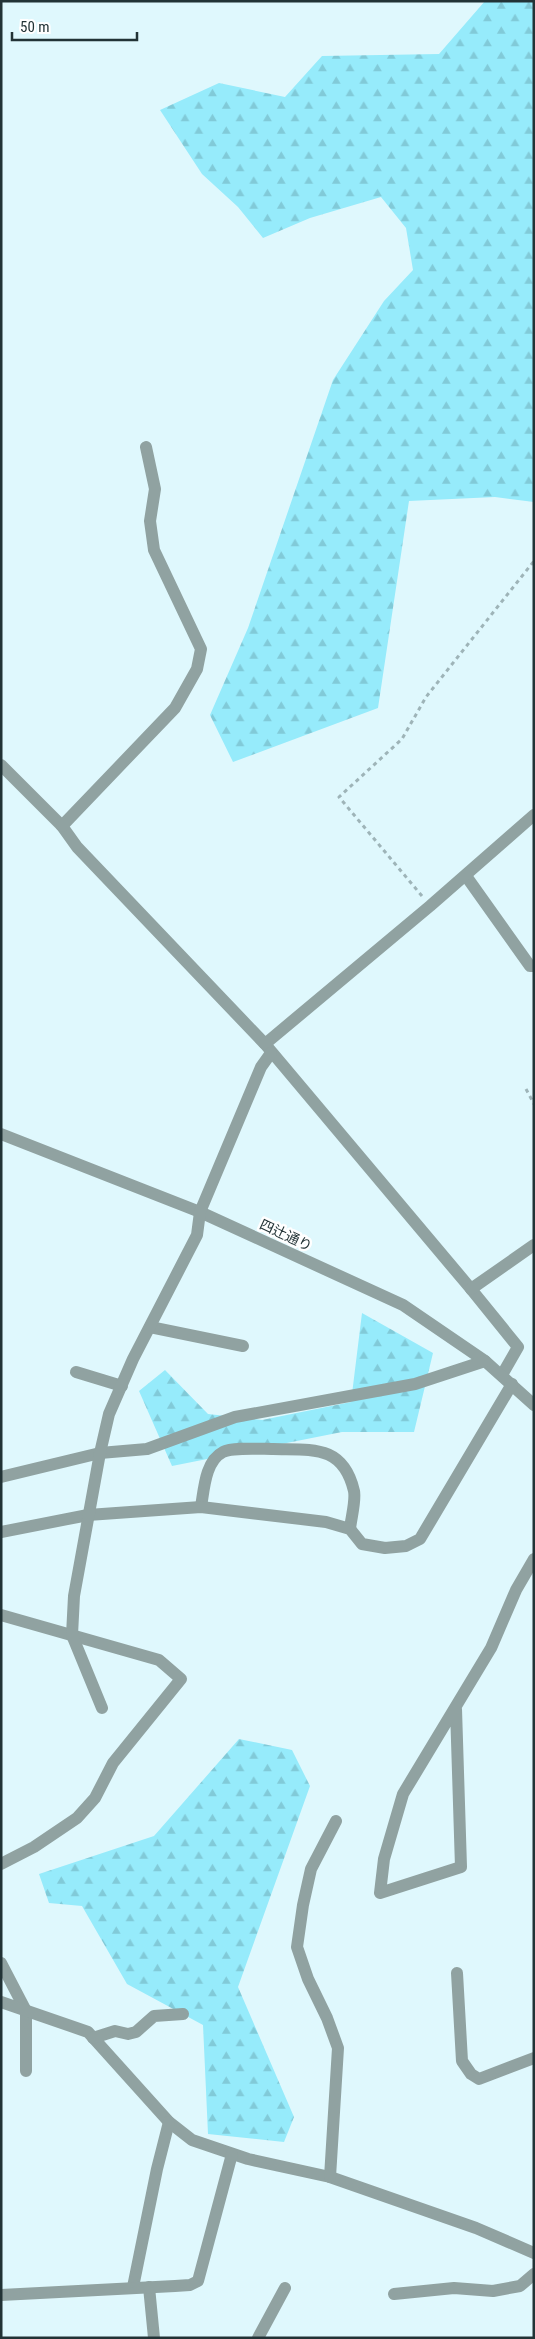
<svg xmlns="http://www.w3.org/2000/svg" width="535" height="2339" font-family="'Roboto Condensed','Noto Sans JP',sans-serif">
  <defs>
    <pattern id="forest-firs" width="22" height="20" patternUnits="userSpaceOnUse" patternTransform="scale(1.25)"><rect width="22" height="20" fill="#96ebfb"/><path d="M5 1l3.5 6h-7zM16 11l3.5 6h-7z" fill="#81cad8"/></pattern>
  </defs>
  <rect width="100%" height="100%" fill="#dff8fd"/>
  <g fill="url(#forest-firs)">
    <polygon points="485,1 534,1 534,502 495,497 409,501 378,708 233,762 210,715 248,628 333,380 384,301 413,270 406,228 381,197 310,218 263,238 238,207 202,174 160,110 219,83 285,97 322,56 439,54"/>
    <polygon points="362,1313 433,1353 414,1432 342,1432 172,1466 139,1391 165,1370 208,1414 262,1420 351,1402"/>
    <polygon points="239,1739 292,1750 310,1786 238,1987 294,2117 284,2142 208,2134 203,2025 127,1984 82,1906 49,1903 39,1874 154,1836"/>
  </g>
  <g fill="none" stroke-linecap="round" stroke-linejoin="round">
    <g stroke="#9eb4b8" stroke-width="3" stroke-dasharray="4 4" stroke-linecap="butt">
      <polyline points="422,896 339,797 402,739 426,697 534,561"/>
      <polyline points="526,1089 534,1104"/>
    </g>
    <g stroke="#90a2a1" stroke-width="12">
      <polyline points="1,765 62,826 77,847 265,1044 471,1289 518,1347 502,1375"/>
      <polyline points="62,826 175,708 197,669 201,649 154,550 150,521 155,489 146,447"/>
      <polyline points="466,876 530,966 534,966"/>
      <polyline points="265,1044 430,906 534,815"/>
      <polyline points="1,1134 200,1212 403,1305 485,1361 534,1405"/>
      <polyline points="471,1289 534,1245"/>
      <polyline points="150,1327 243,1346"/>
      <polyline points="76,1372 122,1386"/>
      <polyline points="1,1477 100,1453 147,1449 235,1417 415,1384 485,1361"/>
      <path d="M201,1507C204,1490 205,1461 223,1452C232,1447 261,1449 273,1449C311,1450 343,1444 354,1491C356,1501 351,1518 350,1529"/>
      <polyline points="1,1532 88,1515 201,1507 326,1522 350,1529 362,1544 385,1548 406,1546 420,1539 512,1384"/>
      <polyline points="1,1615 159,1660 181,1679 113,1763 95,1798 77,1818 34,1847 1,1864"/>
      <polyline points="102,1708 72,1635 74,1596 100,1453 109,1414 133,1359 197,1235 200,1212 261,1067 271,1053"/>
      <polyline points="456,1709 461,1867 380,1893 384,1859 403,1794 491,1648 516,1590 534,1559"/>
      <polyline points="1,1963 26,2011 26,2071"/>
      <polyline points="457,1973 462,2061 471,2074 479,2079 534,2058"/>
      <polyline points="1,2002 88,2032 169,2122 192,2140 248,2159 330,2177 476,2228 534,2253"/>
      <polyline points="93,2038 115,2031 128,2034 136,2032 154,2016 183,2014"/>
      <polyline points="330,2177 338,2048 327,2018 308,1979 297,1947 303,1905 311,1869 336,1821"/>
      <polyline points="133,2287 157,2169 169,2122"/>
      <polyline points="149,2287 154,2338"/>
      <polyline points="394,2294 454,2288 493,2291 520,2286 534,2274"/>
      <polyline points="1,2295 175,2286 190,2285 198,2281 232,2154"/>
      <polyline points="258,2338 285,2288"/>
    </g>
  </g>
  <g text-anchor="middle" dominant-baseline="central" stroke-width="5" stroke-linejoin="round" paint-order="stroke">
    <g font-size="14" fill="#223336" stroke="#fff">
      <text transform="translate(286 1235) rotate(25)">四辻通り</text>
    </g>
  </g>
  <rect width="535" height="2339" fill="none" stroke="#223336" stroke-width="5"/>
  <path d="M12 32v8h125v-8" fill="none" stroke="#223336" stroke-width="2.5"/>
  <text x="20" y="32" font-size="15" fill="#223336" stroke="#ffffff" stroke-width="4" paint-order="stroke">50 m</text>
</svg>
